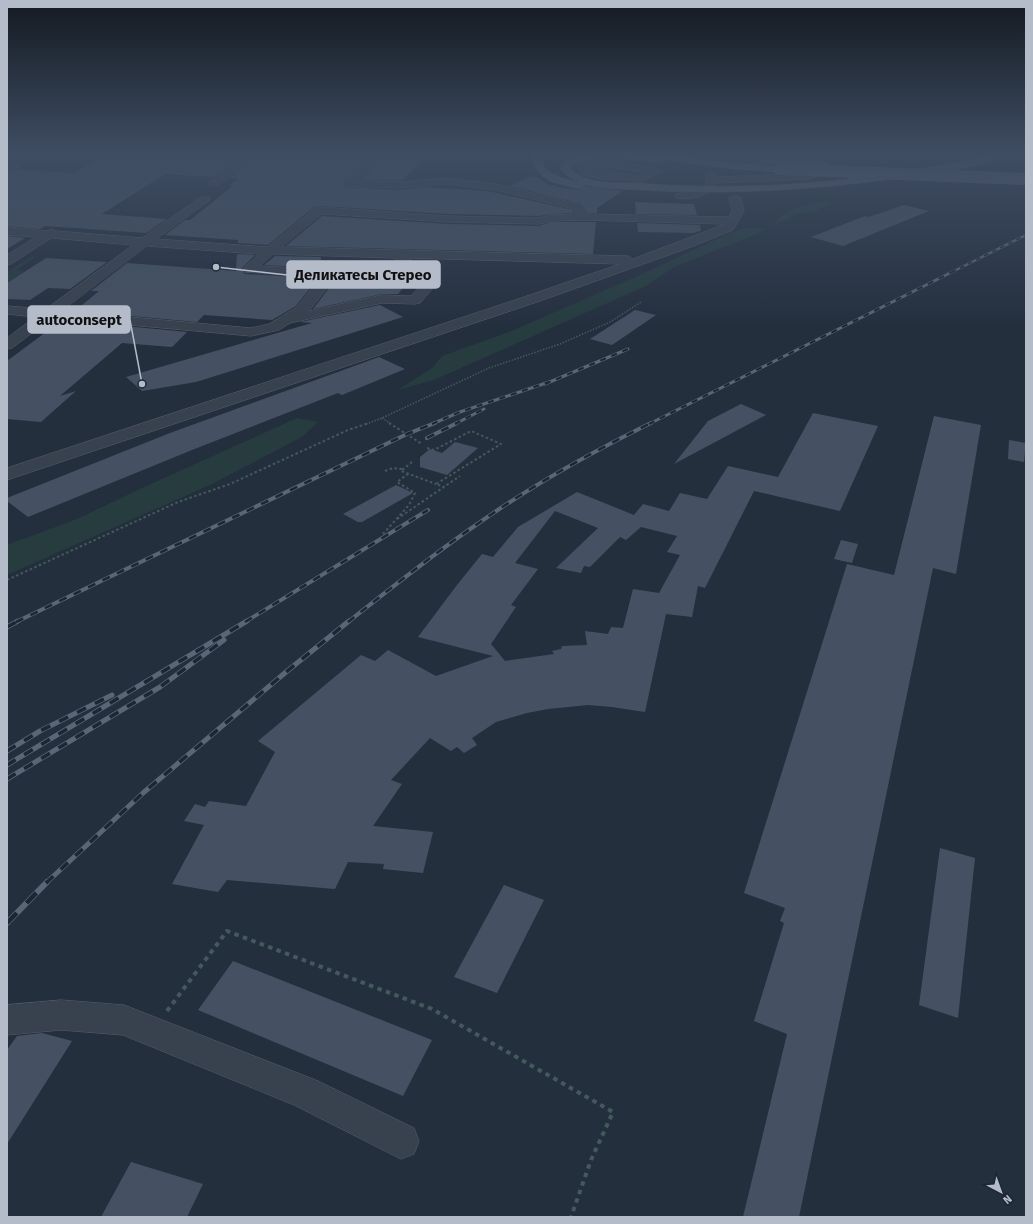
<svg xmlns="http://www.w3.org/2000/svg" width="1033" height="1224" font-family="'Fira Sans',sans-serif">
  <rect width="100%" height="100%" fill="#242f3e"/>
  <g fill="#263c3f">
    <path d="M827,202H835L815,211L789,215L791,219L774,224C785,208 809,204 827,202Z"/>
    <polygon points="748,227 766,229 757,234 674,267 646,286 434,380 398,390 432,368 442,356 509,332 642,274 726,235"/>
    <polygon points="31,257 35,257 16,270 24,271 8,282 11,283 7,286 7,272"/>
    <polygon points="297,418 318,422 302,437 212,484 7,575 7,545 77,519 142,488"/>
  </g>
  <g fill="#455162" fill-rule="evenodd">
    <polygon points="105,155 244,155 213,177 165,174 102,214 167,219 146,233 45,226 40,229 7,226 7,172 18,170 73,173"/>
    <polygon points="260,155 325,155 366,158 344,181 344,187 398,190 423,187 488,191 573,210 574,213 551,214 539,216 448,214 319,206 314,207 268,245 238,243 238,240 165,235 185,220 190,220 233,186 229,186 239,178 230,178"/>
    <polygon points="398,157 424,158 403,180 361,180 380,158 396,159"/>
    <polygon points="580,174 582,174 628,181 601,180 593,178 584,176"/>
    <polygon points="530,176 538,178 547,184 559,187 580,190 586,186 623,191 597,208 597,213 588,213 582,204 510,186"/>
    <polygon points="635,202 694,204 697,215 636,214"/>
    <polygon points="904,205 929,211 843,246 811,237 865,216 869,217"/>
    <polygon points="322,216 448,224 539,226 551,222 596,222 593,254 286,246"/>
    <polygon points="637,223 700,225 701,231 695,232 695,233 638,232"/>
    <polygon points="7,236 25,238 7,249"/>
    <polygon points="237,254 255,255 242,268 244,274 318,278 296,306 272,320 204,315 197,322 75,311 99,291 91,291 127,263 236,271"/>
    <polygon points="275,256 321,257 320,268 264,265"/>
    <polygon points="46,258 107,262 70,289 48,288 30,300 7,299 7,283"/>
    <polygon points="339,275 409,280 398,294 382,294 313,309"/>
    <polygon points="380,305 403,317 196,382 142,391 126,377 312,323 300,322"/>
    <polygon points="635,310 656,315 612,345 590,339"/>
    <polygon points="62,320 187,332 172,347 122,343 60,396 76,391 41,422 7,419 7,361"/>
    <polygon points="379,357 405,369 342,395 338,393 192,450 28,517 7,501 7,498 170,433"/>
    <polygon points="741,404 766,415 674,464 708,421"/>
    <path d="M813,413L878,426L840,511L754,491L705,588L698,586L692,617L666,614L645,712L612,707L588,705L548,709L527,713L496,722L472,738L477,745L464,753L457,747L451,751L430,738L391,780L402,784L373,826L433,832L423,873L383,869L384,864L348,862L335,889L227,880L218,892L172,884L204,825L184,821L195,804L205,807L209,801L246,806L275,752L258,741L361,655L375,661L388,650L436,676L493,656L418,637L457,585L482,554L493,557L518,527L577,492L634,515L643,504L669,511L680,493L707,499L728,466L778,477ZM555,511L598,528L556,568L581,573L584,566L590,567L620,537L626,540L641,527L677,536L667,552L680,555L659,593L633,589L623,628L611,627L608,634L585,631L587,645L562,646L561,649L552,651L554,654L505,661L491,644L516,607L511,605L538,569L515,563Z"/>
    <polygon points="934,416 981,425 956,574 933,568 799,1217 743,1217 787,1034 754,1021 784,923 780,921 785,908 744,893 847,564 894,575"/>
    <polygon points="1009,440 1026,443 1024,462 1008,459"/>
    <polygon points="455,442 478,448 447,475 420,467 420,457 430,449 442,453"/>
    <polygon points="396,485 413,493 362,522 358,522 343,514"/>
    <polygon points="841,540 858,544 852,563 834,559"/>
    <polygon points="940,848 975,858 958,1018 919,1005"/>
    <polygon points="504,885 544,900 497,993 454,977"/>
    <polygon points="233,961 432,1040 403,1096 198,1010"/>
    <polygon points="42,1033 72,1041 7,1144 7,1050 17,1036"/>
    <polygon points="131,1162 203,1184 187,1217 101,1217"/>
  </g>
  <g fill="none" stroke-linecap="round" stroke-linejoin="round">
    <g stroke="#565f6c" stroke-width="1">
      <g id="minor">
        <polygon points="247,155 259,155 218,185 210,185 209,183 210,181"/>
        <path d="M370,155H381L358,181L398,182L446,178L495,184L582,205L587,214L729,217L732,211L729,198L735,195L741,198L744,211L733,230L691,247L537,302L7,480V468L527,296L620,264L409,258L424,270L438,277L440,280L420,303L415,304L382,303L290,323L279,330L251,336L52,318L12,348L7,349V338L35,317L7,314V306L46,309L133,245L51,238L11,264L7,265V255L36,237L7,235V227L47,231L51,229L56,231L142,238L201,197H209L211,199L209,201L156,239L268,247L315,208L319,207L448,216L539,218L551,215L577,214L574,209L495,190L446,184L398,188L345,186L344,184L345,182ZM322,214L448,222L539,224L551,221L582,220L725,224L633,259L628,256L282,247ZM147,246L259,254L243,269L244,272L321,277L297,307L269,324L251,328L62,311ZM274,254L394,258L414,276L425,281L411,296L382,295L309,311L338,274L336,271L331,270L260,266Z"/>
        <path d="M569,160L585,162L600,160L656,168L661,171L643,182L582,173L578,169L579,167L565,165L564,163ZM600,166L646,173L641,176L589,168Z"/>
        <polygon points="7,164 15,164 20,167 15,170 7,170"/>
        <path d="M711,172L715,173L717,177L811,173L816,176L811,179L716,183C714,186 712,189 710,191C705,197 679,202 674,196L675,194L690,192L702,188L707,180L706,175Z"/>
        <polygon points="61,1000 124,1005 318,1081 414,1128 419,1141 414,1154 401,1159 294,1105 123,1035 61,1030 7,1035 7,1005"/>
      </g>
    </g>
    <g stroke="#414a57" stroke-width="1">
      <g id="major">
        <path d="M530,155H540L545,168L548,171L563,178L584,184L585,186L580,189C554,183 539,183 530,155Z"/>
        <path d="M580,155H675L733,163L779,166L784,169L779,172L733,169L665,160L660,163C640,161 584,152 570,168C585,185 616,182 637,183C714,189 792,187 869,176C896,173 923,169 949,164C967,161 984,155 1003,155C993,165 936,173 921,175C827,189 734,196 639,190C614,188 576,191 560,168L567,160Z"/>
        <polygon points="764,158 825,161 830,164 825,167 760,163 759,161 760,159"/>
      </g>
    </g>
    <g stroke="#44595c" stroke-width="1.5" stroke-dasharray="1.5 1.5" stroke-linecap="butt">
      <polyline points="382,418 391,424"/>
      <polyline points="366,424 382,418 489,368 560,344 610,322 641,302"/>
    </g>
    <g stroke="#44595c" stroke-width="2" stroke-dasharray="2.5 2.5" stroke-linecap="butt">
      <polyline points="389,423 422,444"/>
      <polyline points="427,448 434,450 471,431 501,444 436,484 444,487"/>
      <polyline points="412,462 401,471 436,484"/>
      <polyline points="385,471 393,468 403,469"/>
      <polyline points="397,519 460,476"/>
      <polyline points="383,534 409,505 415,493 397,482 408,474"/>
      <polyline points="7,580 178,502 230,484 348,430 369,423"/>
    </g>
    <polyline stroke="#44595c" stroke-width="4" stroke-dasharray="4.5 4.5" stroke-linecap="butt" points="167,1011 227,931 432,1009 613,1112 591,1160 571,1217"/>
    <use href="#minor" fill="#38414e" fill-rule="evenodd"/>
    <use href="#major" fill="#56606e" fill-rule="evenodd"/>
    <g stroke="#5a6575" stroke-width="2.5">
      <polyline id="rail-far4" points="952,272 1026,235"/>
    </g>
    <g stroke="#5a6575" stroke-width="3">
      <g id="rail-far3">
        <polyline points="545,384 628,349"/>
        <polyline points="432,424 460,412 549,382"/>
        <polyline points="455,424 484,409"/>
        <polyline points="649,424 954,271"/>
      </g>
    </g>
    <g stroke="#5a6575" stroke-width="4">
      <g id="rail-far2">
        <polyline points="427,438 457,423"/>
        <polyline points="16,622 407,434 435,423"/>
        <polyline points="245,622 428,510"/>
        <path d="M348,622C390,589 432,555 476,525C531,486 590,453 651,423"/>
      </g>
    </g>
    <g stroke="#5a6575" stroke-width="5">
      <g id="rail-far1">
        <polyline points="7,627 18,621"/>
        <polyline points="7,751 40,731 112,695"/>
        <polyline points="7,765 247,621"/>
        <polyline points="7,779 160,687 224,640"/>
        <polyline points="46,883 143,793 286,672 349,621"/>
      </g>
    </g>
    <g stroke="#5a6575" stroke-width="6">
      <polyline id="rail" points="7,923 47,882"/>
    </g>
    <use href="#rail-far4" stroke="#1d2633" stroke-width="1.5" stroke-dasharray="4.5" stroke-linecap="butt"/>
    <use href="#rail-far3" stroke="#1d2633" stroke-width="2" stroke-dasharray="6" stroke-linecap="butt"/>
    <use href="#rail-far2" stroke="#1d2633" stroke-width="2.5" stroke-dasharray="8" stroke-linecap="butt"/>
    <use href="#rail-far1" stroke="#1d2633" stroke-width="3.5" stroke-dasharray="10" stroke-linecap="butt"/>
    <use href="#rail" stroke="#1d2633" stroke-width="4.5" stroke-dasharray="14" stroke-linecap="butt"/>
    <g stroke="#414a57" stroke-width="12" stroke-linecap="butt">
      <polyline id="major-bridge" points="779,169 1026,179"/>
    </g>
    <use href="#major-bridge" stroke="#56606e" stroke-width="12"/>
  </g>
  <linearGradient id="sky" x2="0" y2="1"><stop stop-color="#141a22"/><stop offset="0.47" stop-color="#3f4d63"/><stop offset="1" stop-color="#3f4d63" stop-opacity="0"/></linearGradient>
  <rect width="1033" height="327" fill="url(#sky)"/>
  <path fill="none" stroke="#b4bcc9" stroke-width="1.5" d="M216 267L287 275M142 384L130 320"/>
  <g fill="#b4bcc9" stroke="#1d2633" stroke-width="1.5">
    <circle cx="216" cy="267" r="4"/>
    <circle cx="142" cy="384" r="4"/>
  </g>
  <g fill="#b4bcc9" stroke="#b4bcc9" stroke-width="1.5">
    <rect x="287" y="261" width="153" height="27" rx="4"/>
    <rect x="28" y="306" width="102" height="27" rx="4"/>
  </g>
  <g font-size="15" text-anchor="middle" font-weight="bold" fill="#111">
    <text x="363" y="280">Деликатесы Стерео</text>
    <text x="79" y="325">autoconsept</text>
  </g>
  <rect width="1033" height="1224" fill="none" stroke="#b4bcc9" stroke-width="16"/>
  <g transform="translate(1001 1192) rotate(139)" stroke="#1d2633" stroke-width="3" paint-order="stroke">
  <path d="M0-3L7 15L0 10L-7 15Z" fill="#b4bcc9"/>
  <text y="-6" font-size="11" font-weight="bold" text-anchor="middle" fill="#b4bcc9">N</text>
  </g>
</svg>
